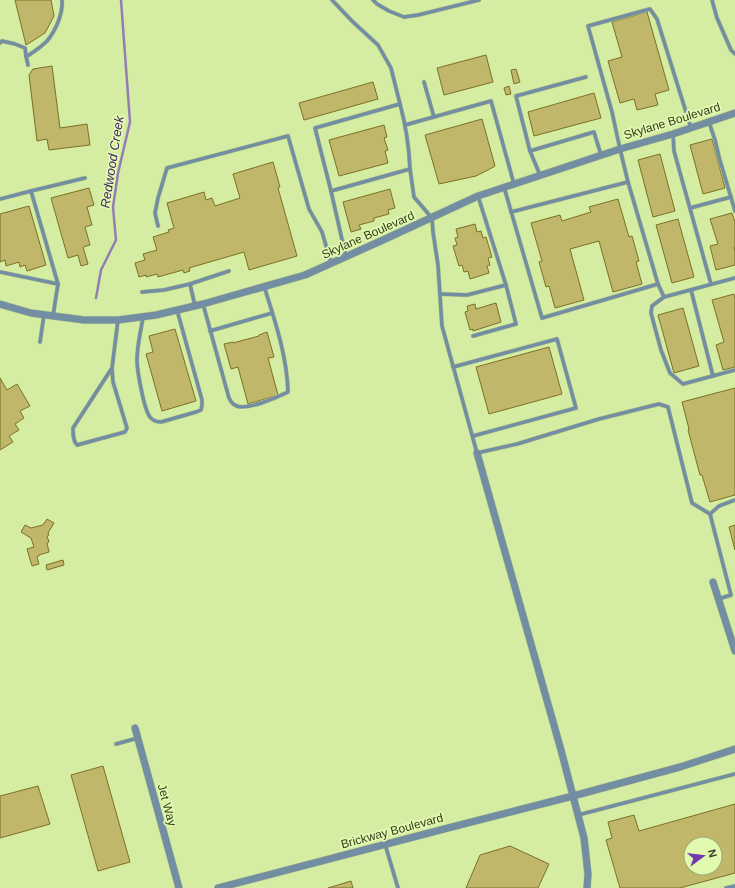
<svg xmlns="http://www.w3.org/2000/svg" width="735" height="888" font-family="Arial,sans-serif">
  <rect width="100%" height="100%" fill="#d5eca3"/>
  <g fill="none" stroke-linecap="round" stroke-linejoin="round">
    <polyline stroke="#937db4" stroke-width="2.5" points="96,298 101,270 116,240 113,207 118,173 130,122 121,0"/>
  </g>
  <g fill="#c0b76b" stroke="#7b7123" fill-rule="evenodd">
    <polygon points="15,0 51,0 54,16 45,33 26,45"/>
    <polygon points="647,12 669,90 655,94 658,105 637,110 634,99 620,103 608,61 622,57 612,22"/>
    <polygon points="486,55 493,82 444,95 437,68"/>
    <polygon points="52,66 60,128 87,124 90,145 49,150 47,139 37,141 29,75 33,69"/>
    <polygon points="516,69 520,82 514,84 511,70"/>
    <polygon points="373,82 378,99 304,120 299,103"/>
    <polygon points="509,86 511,94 506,95 504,88"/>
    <polygon points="594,93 601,118 534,136 528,112"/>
    <polygon points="482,119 495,166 488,170 476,176 439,184 425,135"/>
    <polygon points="384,125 387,137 384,138 388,150 385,151 388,163 339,176 329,140"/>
    <polygon points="712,139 725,188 703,194 690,145"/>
    <polygon points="660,154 675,211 653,217 638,160"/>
    <polygon points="273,162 280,187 278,188 297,256 249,270 244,252 189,268 190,271 184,273 183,270 158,277 157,274 146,277 146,275 139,277 135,263 145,260 143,254 157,250 153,237 169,232 168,230 174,228 167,203 204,192 206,200 212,198 215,206 240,198 233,174"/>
    <polygon points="89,188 94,205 87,207 92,225 85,227 90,245 83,247 88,264 81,266 78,255 68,258 51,198"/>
    <polygon points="390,189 395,208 388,210 389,214 374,218 374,221 359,225 361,229 351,232 343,202"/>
    <polygon points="618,199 629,237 632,236 639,261 636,262 642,284 613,292 599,241 570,249 584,300 555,308 549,286 546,287 539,262 542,261 531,223 560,215 562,221 591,212 589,207"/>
    <polygon points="29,206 46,265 27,271 25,265 20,267 19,262 6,266 5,260 0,262 0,214"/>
    <polygon points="732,213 735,222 735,247 734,247 735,252 735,265 716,270 710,246 718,244 710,219"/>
    <polygon points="678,219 694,277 672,283 656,225"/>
    <polygon points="475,224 477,232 481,231 483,238 486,237 492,257 488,258 490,265 487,266 489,273 470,279 468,271 464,272 462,265 459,266 453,246 457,245 455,238 458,237 456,229"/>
    <polygon points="734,294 735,298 735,367 723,370 716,345 724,342 712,300"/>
    <polygon points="496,303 501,322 473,331 473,329 470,330 465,312 468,311 467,306 475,304 476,309"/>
    <polygon points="683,308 699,366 674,373 658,315"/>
    <polygon points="175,329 196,401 162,411 146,354 153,352 149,336"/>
    <polygon points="267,332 274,357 268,358 278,395 248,404 238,367 231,369 224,344 233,342 233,343 259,336 259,335"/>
    <polygon points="549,347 562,394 489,414 476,367"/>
    <polygon points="0,378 7,390 17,384 30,406 20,411 24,418 15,424 19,430 9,436 13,442 0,450"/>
    <polygon points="735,388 735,495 710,502 702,475 700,475 688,430 689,429 682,402"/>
    <polygon points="47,519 54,523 48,533 49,535 47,536 49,542 47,543 49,552 39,555 39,556 37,557 39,564 32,566 27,549 34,547 31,538 21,532 25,525 31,528 43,525"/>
    <polygon points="735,525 735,550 729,527"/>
    <polygon points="63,560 64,565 47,570 46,565"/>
    <polygon points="103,766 130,862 98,871 71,775"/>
    <polygon points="38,786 50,824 0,838 0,796"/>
    <path d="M735,804V873L680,888H620L606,840L612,838L608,822L634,815L639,831ZM691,844H715V868H691Z"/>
    <polygon points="510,846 549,864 538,888 466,888 480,855"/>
    <polygon points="351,881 353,888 328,888"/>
  </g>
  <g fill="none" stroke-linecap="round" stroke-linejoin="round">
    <g stroke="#b5c988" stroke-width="4.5">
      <g id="lane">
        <polyline points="332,0 353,22 378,45 391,68 400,104"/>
        <polyline points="373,0 377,4 389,11 404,17 418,15 479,0"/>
        <polyline points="712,0 717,18 731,50 735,54"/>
        <polyline points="0,43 2,41 15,44 25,48 26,56"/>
        <path d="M28,65L26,56L29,55C35,51 42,46 47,41C56,30 63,14 62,0"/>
        <polyline points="424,82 434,117"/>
        <polyline points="709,122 715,140 719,157 735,211"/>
        <polyline points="405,125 491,101 514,184"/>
        <polyline points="673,134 674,151 711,284"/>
        <polyline points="530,151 594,132 601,155"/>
        <polyline points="540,175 530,151 516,96 586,77"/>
        <polyline points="504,187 542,318 658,284 628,182 620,149 612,112 588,26 650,9 657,19 691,128"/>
        <path d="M331,191L315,128L400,104C406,126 409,145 410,169"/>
        <polyline points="478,196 506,285"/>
        <polyline points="0,199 31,191"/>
        <polyline points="690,208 731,197"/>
        <polyline points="511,212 628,182"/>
        <polyline points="158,226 155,213 158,198 167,168 288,136 309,209 322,232 331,263"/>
        <polyline points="346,257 331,191 410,169 414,197 432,218 433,232 438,265 442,326 477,453 517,444 599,419 659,404 668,407 692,503 710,514 731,595 718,599"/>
        <polyline points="0,272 58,284 53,316"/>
        <polyline points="58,284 31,191 85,178"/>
        <polyline points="190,284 229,271"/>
        <polyline points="658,284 664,297 735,278"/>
        <polyline points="691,290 713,376"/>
        <polyline points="142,292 164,290 190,284 195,306"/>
        <polyline points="440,294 467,295 506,285 516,324 473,336"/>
        <polyline points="664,297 652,306 651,313 661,350 670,373 683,384 735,370"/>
        <path d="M203,304L229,398C230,400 232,404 235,405C244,412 278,397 288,392C287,356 275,321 264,286"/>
        <path d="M143,317C141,331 137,345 137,360C137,370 144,410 150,417C153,421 156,422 161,422L196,412L201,410L202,405V400L177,310"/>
        <polyline points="210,331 272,313"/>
        <polyline points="40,342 44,315"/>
        <polyline points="453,367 557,339 576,408 473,436"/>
        <path d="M112,368L73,428C73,434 73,441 77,445L125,432L127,428L113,382L112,368L118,320"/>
        <polyline points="710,514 719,506 735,500"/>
        <polyline points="116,744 138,738"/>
        <polyline points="578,815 735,774"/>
        <polyline points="385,844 398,888"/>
        <polyline points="726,888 735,886"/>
      </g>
    </g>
    <g stroke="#b5c988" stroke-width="8">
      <g id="street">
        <polyline points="0,304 31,313 84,320 118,320 156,315 203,304 305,275 383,240 478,196 620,149 673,134 735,113"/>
        <polyline points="477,453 561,750 584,838 588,874 587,888"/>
        <polyline points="713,582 735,651"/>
        <polyline points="135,728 179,888"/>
        <polyline points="218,888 448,828 573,796 680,767 735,749"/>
      </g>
    </g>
    <use href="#lane" stroke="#738ea3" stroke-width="3.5"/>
    <use href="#street" stroke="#738ea3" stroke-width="7"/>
  </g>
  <g text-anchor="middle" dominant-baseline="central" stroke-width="3.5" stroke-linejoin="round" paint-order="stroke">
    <g font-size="12" fill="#333c1e" stroke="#e2fab0">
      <text transform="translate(672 121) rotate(-17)">Skylane Boulevard</text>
      <text transform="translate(368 235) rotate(-24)">Skylane Boulevard</text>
      <text transform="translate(167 805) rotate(75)">Jet Way</text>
      <text transform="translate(392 831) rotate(-15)">Brickway Boulevard</text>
    </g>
    <g font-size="13" font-style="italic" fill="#442568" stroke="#e2fab0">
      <text transform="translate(112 162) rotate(-81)">Redwood Creek</text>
    </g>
  </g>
  <g transform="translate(703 856) rotate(75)"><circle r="19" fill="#e2fab0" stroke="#9cae76"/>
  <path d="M0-3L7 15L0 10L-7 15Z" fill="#7239af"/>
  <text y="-6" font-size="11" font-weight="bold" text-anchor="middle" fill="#333c1e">N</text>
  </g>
</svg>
